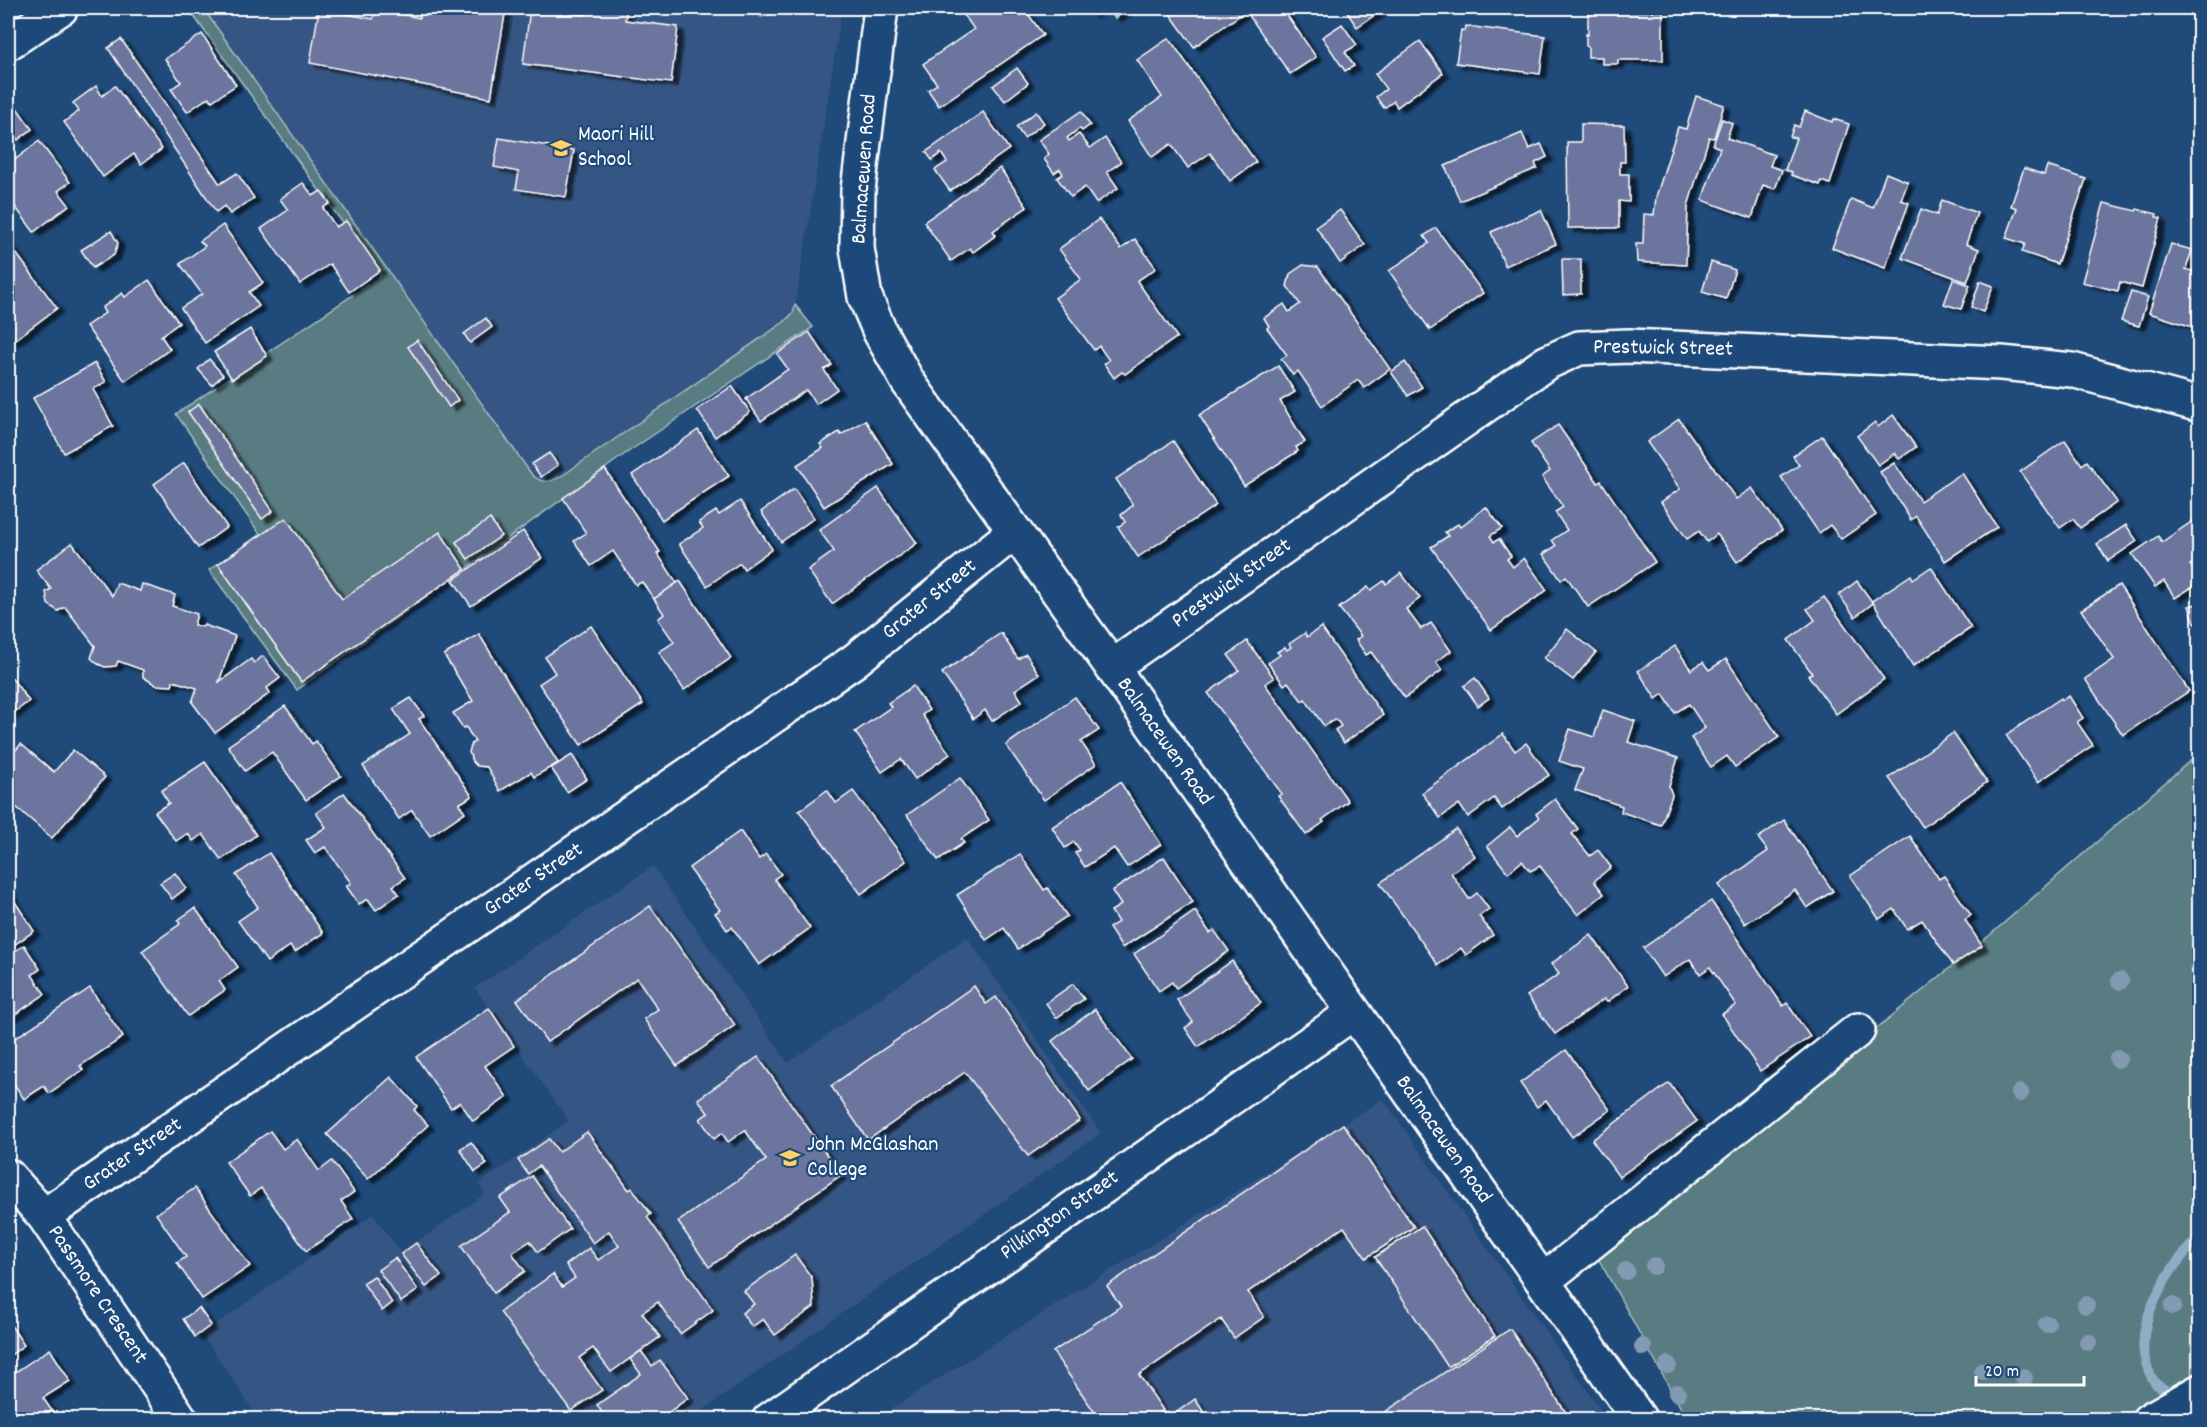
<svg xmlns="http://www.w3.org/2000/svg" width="2207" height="1427" font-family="Dekko,sans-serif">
  <defs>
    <filter id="shadow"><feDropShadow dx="6" dy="4" stdDeviation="1.5" flood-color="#0009"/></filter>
  </defs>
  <rect width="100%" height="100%" fill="#1f4a7a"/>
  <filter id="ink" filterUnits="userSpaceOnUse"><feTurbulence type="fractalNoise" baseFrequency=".0167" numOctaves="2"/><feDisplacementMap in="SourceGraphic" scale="12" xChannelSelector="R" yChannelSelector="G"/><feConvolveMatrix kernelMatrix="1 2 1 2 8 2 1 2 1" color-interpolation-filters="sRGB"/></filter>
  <g filter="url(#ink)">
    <g fill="#365784">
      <polygon points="203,8 842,8 798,289 793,313 784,322 557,479 549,482 538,481 532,475"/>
      <polygon points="653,866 788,1063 967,937 1101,1133 690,1419 259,1419 202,1334 373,1214 401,1253 485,1194 479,1184 569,1121 475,988"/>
      <polygon points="1383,1099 1607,1419 873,1420"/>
    </g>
    <g fill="#587c81" stroke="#acbec0" stroke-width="1.5">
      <path d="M188,8H203L532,475C544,486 554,481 566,473L784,322L793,313L795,305L813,327L625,454L297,690L209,570L260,534L176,414L381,276Z"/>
      <polygon points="758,8 792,8 761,17"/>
      <polygon points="2199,753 2199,1419 1687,1419 1598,1258 1990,935"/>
    </g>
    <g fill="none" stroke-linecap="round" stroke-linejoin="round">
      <path stroke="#8dadc5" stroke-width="10" d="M2171,1402C2169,1398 2168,1393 2165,1390C2163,1388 2159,1386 2157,1385C2153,1381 2150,1374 2148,1369C2130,1324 2169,1268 2200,1236"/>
    </g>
    <g fill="#6c759d" stroke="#fff" stroke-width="1.5" filter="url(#shadow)">
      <polygon points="420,8 506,8 491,98 310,63 319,9 373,19 376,9 420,18"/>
      <polygon points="530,8 585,15 586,8 627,10 625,20 678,27 671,83 523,64"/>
      <polygon points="959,8 1024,8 1043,35 939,106 928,90 937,84 923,64 974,29"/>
      <polygon points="1086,8 1100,8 1091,14"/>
      <polygon points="1107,8 1130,8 1115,18"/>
      <polygon points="1180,8 1282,8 1316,57 1290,74 1246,11 1194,47 1170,14"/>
      <polygon points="1344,8 1385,8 1357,27"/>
      <polygon points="1588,8 1614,8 1614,12 1663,11 1663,60 1618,60 1618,64 1602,64 1602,57 1588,57 1588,46 1586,46 1586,34 1588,35"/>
      <polygon points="2196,8 2200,8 2200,16 2194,14"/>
      <polygon points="1342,24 1357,45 1345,52 1354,66 1345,71 1322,37"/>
      <polygon points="1466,26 1545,36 1540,74 1456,63 1461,30 1465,31"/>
      <polygon points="202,34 236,85 212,101 209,97 187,112 171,89 181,82 165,59"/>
      <polygon points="1169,38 1256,162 1230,181 1210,153 1188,168 1171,144 1152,157 1128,121 1162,97 1137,60"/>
      <polygon points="121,39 220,184 237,173 254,198 230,214 224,206 216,212 108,48"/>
      <polygon points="1420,41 1443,73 1397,107 1394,101 1384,108 1376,97 1386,89 1375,74"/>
      <polygon points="1017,68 1028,83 1005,101 993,86"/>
      <polygon points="96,86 102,96 115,86 162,149 141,164 134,154 103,177 64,122 79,111 73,103"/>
      <polygon points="1696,96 1724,105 1714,138 1709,137 1688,206 1686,265 1637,262 1636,244 1643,244 1644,214 1654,215 1656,197 1678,127 1686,129"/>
      <polygon points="17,108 32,129 18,140 8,125 8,114"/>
      <polygon points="1081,111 1090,125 1082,131 1080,128 1067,138 1069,141 1079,134 1090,148 1105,138 1121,162 1107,172 1118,188 1096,203 1085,187 1071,197 1057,178 1063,174 1060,169 1054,173 1044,159 1049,154 1039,140"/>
      <polygon points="1805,111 1832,122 1833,119 1849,124 1830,184 1821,181 1820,185 1791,175 1792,172 1785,170 1796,138 1790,137 1794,125 1799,127"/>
      <polygon points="983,112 1009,149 950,191 935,170 947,162 941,153 932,160 926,152"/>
      <polygon points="1036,112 1044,123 1024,138 1016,127"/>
      <polygon points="1722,119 1732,123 1727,138 1774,155 1770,166 1782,170 1775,189 1763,185 1752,218 1702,200 1720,148 1713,145"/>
      <polygon points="1581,124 1624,125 1625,162 1620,162 1620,174 1629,174 1629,202 1619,201 1619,228 1568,228 1567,142 1581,142"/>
      <polygon points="1522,133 1529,149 1541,144 1547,157 1535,163 1537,168 1460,201 1445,166"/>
      <polygon points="499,138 574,150 566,197 516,189 519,172 494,167"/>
      <polygon points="39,141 70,182 58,191 69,205 34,232 8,197 8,158 13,154 16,159"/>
      <polygon points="2047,166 2086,179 2057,264 2022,252 2025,244 2006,238 2017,208 2011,206 2024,168 2044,175"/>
      <polygon points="1000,168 1027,207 993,231 996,235 973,252 970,248 951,261 924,222"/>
      <polygon points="1886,173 1908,182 1901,200 1909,203 1885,268 1832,248 1851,199 1873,208"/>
      <polygon points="303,183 313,196 321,191 330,203 323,208 336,227 346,221 380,270 349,292 330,264 300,284 261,229 288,210 280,199"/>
      <polygon points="1942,200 1977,213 1966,244 1979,249 1967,282 1902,258 1921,209 1937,215"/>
      <polygon points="2104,203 2136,211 2137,209 2157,214 2156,217 2161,218 2142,288 2120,282 2118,291 2082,282"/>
      <polygon points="1340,210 1365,245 1340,263 1316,227"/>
      <polygon points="1541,210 1556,244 1505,266 1491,232"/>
      <polygon points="1099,219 1121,249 1135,239 1156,268 1137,281 1177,337 1125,374 1122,372 1114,378 1104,364 1109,360 1099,346 1094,350 1055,298 1081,279 1059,249"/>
      <polygon points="223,225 263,283 249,292 259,306 205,343 181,308 202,294 180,264 205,246 200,241"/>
      <polygon points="1436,228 1483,293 1430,330 1389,271 1429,243 1424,236"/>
      <polygon points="111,231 118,243 114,255 93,268 81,250"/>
      <polygon points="2171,244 2192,250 2186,269 2200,274 2200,319 2196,328 2149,313"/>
      <polygon points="10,245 57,308 12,342 8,337 8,247"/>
      <polygon points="1562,259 1581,259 1581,294 1563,295"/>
      <polygon points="1711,262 1735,270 1726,299 1702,292"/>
      <polygon points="1303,265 1318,267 1390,369 1364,388 1358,380 1322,406 1298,371 1293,375 1281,359 1287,355 1267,328 1269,326 1264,318 1284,304 1289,312 1300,304 1287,286 1290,274"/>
      <polygon points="1953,279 1970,285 1961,309 1944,304"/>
      <polygon points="149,280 179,323 161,336 170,349 125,381 86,326 105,313 102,308 122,293 125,297"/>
      <polygon points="1980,281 1993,286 1983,312 1971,307"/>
      <polygon points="2131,292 2148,297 2139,326 2121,321"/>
      <polygon points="486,318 492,327 470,343 464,334"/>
      <polygon points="250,329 267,356 232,379 214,352"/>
      <polygon points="809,332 832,365 824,370 837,389 816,404 806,390 761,421 746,399 788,369 777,354"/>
      <polygon points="417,340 458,400 449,407 408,347"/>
      <polygon points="209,359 223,375 212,385 198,369"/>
      <polygon points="1405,362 1422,387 1408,396 1391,372"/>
      <polygon points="95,363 106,382 93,389 113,426 64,453 33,398"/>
      <polygon points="1278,366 1295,392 1280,401 1305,442 1296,447 1298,451 1244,486 1199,415"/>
      <polygon points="732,386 750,412 715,437 697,410"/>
      <polygon points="199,404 273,511 262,519 188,412"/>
      <polygon points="1893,415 1916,447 1899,459 1895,453 1878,465 1857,436 1875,422 1878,427"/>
      <polygon points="1679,419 1736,499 1752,488 1782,530 1737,562 1717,534 1707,542 1699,531 1687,539 1661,502 1680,489 1647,442"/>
      <polygon points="865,420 893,464 824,507 797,465 823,448 820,444 839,432 841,435"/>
      <polygon points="1558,425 1598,483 1601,481 1655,562 1588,607 1566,576 1561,580 1543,554 1556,546 1552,540 1567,530 1555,512 1563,507 1542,477 1550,471 1531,443"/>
      <polygon points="698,430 729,476 662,520 632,475"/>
      <polygon points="1822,436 1876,515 1841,539 1830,525 1819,533 1781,477 1799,465 1793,456"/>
      <polygon points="2065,440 2082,465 2087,461 2117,502 2080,528 2073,519 2060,528 2020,472"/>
      <polygon points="1173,441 1216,505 1138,557 1118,527 1125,522 1121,515 1133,505 1116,479"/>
      <polygon points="549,453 558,465 541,477 532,464"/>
      <polygon points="184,463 227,527 198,548 154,484"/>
      <polygon points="1894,463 1920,501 1962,473 1997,527 1945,561 1916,516 1911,520 1880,472"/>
      <polygon points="605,469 660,552 657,553 677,583 654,599 642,582 636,585 613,551 591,566 574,541 586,533 563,498"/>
      <polygon points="878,488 917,543 832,604 808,570 834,551 819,530"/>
      <polygon points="794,489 814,518 781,542 761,512"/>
      <polygon points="740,501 772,549 744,569 740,563 707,586 679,544 703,528 699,522 716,511 719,515"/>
      <polygon points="1486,507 1502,528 1490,536 1494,542 1499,539 1511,556 1507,559 1513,567 1524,558 1547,590 1491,630 1431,547 1448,536 1445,532 1458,524 1460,527"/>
      <polygon points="2200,516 2200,559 2190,565 2200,578 2200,582 2175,598 2164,581 2155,587 2132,554 2158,536 2162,542"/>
      <polygon points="286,518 342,599 440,532 465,569 301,682 218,564"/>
      <polygon points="490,519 501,536 468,559 456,542"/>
      <polygon points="2126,525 2137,541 2108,561 2097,544"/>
      <polygon points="523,531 542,558 471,606 453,580"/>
      <polygon points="72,543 112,596 117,583 140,591 142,584 175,595 172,606 197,614 194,625 203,627 204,625 235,636 219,682 251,659 254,663 263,656 280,678 267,688 270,693 215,733 192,702 197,688 173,681 172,686 156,685 143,677 143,670 118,661 116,666 105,667 98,664 91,658 95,646 65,607 58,611 48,604 46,592 51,589 36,570"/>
      <polygon points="1931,567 1971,628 1913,666 1872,601 1911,575 1913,579"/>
      <polygon points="1401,573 1420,598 1406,609 1421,629 1431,623 1451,651 1436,662 1442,670 1405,698 1371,652 1366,655 1356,640 1361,636 1339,608 1368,587 1371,590 1384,581 1386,584"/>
      <polygon points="680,581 731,658 684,690 659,652 674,642 658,619 664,614 654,599"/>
      <polygon points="1857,581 1873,603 1855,617 1839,595"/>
      <polygon points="2119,585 2189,691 2123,735 2085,679 2114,659 2081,610"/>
      <polygon points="1824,597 1884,679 1836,714 1808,675 1812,673 1788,640 1815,620 1807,609"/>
      <polygon points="2200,603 2200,637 2189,606"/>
      <polygon points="591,626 643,704 581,745 539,684 555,673 545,657"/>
      <polygon points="1321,627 1383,715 1344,743 1335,730 1341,726 1336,719 1324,726 1305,699 1302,701 1288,682 1284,685 1268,663 1280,655 1277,652 1285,647 1287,650 1291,647 1289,644 1305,633 1307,637"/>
      <polygon points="1567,629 1596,652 1573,680 1544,658"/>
      <polygon points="1001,633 1018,659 1026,654 1039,674 1015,690 1022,701 992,721 985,710 973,719 942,673"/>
      <polygon points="479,634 558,763 534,777 531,772 500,791 487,767 477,766 472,761 469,752 472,743 475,742 466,727 463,728 453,713 473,701 444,655"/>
      <polygon points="1247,641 1274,678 1265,684 1348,801 1322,820 1324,822 1306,835 1278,796 1282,794 1208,693 1239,670 1228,655"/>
      <polygon points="1675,646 1691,670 1703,662 1709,670 1726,659 1779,737 1735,767 1727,756 1711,767 1691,738 1705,728 1689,704 1675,713 1663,694 1656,699 1638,671"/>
      <polygon points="8,673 29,701 8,717"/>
      <polygon points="1475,678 1489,698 1478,706 1464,686"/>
      <polygon points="913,686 929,710 922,715 950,754 915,779 901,759 882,772 855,732 891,707 888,703"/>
      <polygon points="2069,696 2083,718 2077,722 2093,745 2038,782 2006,735 2061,698 2062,700"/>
      <polygon points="1075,697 1099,730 1081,742 1096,764 1044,800 1006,745"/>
      <polygon points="411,698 424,716 419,719 472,796 459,804 465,812 430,836 412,810 399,819 363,766 410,734 393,709"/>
      <polygon points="285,706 312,744 316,741 341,776 306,800 272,752 245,771 228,746"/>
      <polygon points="1603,710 1635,721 1628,742 1678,758 1669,786 1672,795 1661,825 1621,812 1622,806 1575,790 1583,769 1559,761 1570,729 1594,737"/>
      <polygon points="1953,733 1987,782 1923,827 1889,778"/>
      <polygon points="1503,734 1515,751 1526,743 1549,775 1502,809 1494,798 1468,817 1459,804 1440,818 1422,793"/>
      <polygon points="21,744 54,772 73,750 105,777 52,838 8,800 8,759"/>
      <polygon points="572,755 587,779 567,792 551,768"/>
      <polygon points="205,762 256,835 221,860 203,834 193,841 188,833 176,841 155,812 169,803 161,791"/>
      <polygon points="960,778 989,820 961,839 964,843 938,860 907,815"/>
      <polygon points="1120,782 1161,844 1127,867 1114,848 1085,867 1075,853 1080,850 1074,842 1065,848 1052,827"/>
      <polygon points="827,790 836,803 853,791 906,861 861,894 799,811"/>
      <polygon points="344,793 405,878 393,886 399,894 376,910 368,899 359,904 346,886 351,883 325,847 315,853 306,840 326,827 316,813"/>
      <polygon points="1555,799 1578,829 1572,834 1590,856 1598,850 1611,867 1594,881 1604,894 1578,915 1540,866 1530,871 1522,861 1508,873 1487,846 1510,827 1517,836 1539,818 1536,814"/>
      <polygon points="1784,820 1833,891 1807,908 1795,890 1745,924 1719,885 1768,851 1758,838"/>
      <polygon points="1456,829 1475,856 1451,873 1469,899 1477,893 1489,909 1479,916 1493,935 1466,955 1461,948 1438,965 1380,883"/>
      <polygon points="740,831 759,859 766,854 781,874 774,879 810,928 759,965 732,927 727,930 715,913 720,910 689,868"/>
      <polygon points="1910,836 1939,879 1944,876 1971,915 1965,920 1982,946 1953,965 1922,920 1907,929 1894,909 1879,919 1850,876"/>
      <polygon points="269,853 323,933 295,952 290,946 267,962 238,921 258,907 236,875"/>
      <polygon points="1020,854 1044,890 1048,888 1067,916 1018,949 1004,928 986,940 957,895"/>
      <polygon points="1164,857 1193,902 1122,948 1109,928 1118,922 1111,911 1121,905 1112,891"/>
      <polygon points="175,873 186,888 172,899 160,883"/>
      <polygon points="8,891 34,931 8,949"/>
      <polygon points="1711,901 1783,1006 1787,1003 1810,1037 1760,1071 1722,1014 1736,1005 1710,967 1700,974 1690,959 1663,977 1643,948"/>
      <polygon points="650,906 735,1025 677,1066 644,1019 658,1009 637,978 547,1042 517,1000"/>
      <polygon points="195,908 238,967 219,981 225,990 188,1016 142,951 180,924 178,920"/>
      <polygon points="1195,911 1210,933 1214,930 1229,951 1176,988 1172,982 1159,991 1134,954"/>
      <polygon points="1591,935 1628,986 1607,1002 1604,999 1555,1034 1527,996 1559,974 1551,964"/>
      <polygon points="24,945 40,969 32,975 45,994 8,1019 8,956"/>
      <polygon points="1232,961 1261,1003 1198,1047 1185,1028 1193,1022 1177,1000"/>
      <polygon points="1073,984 1084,999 1056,1018 1046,1003"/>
      <polygon points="974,986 986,1004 996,997 1080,1120 1028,1156 965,1072 868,1140 831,1086"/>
      <polygon points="90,988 123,1037 80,1066 83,1070 49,1093 44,1086 24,1099 8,1075 8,1043"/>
      <polygon points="489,1008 514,1046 485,1066 507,1097 473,1121 460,1102 451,1108 416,1057"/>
      <polygon points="1095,1009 1132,1059 1089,1091 1052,1041"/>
      <polygon points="1566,1050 1610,1110 1572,1137 1546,1100 1537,1107 1520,1083"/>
      <polygon points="758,1057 841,1175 709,1267 678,1222 766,1160 745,1130 728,1142 722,1133 714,1139 700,1119 708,1113 698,1099"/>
      <polygon points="391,1077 417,1106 414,1110 428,1125 368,1179 327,1134"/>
      <polygon points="1669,1083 1697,1121 1619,1177 1592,1140"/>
      <polygon points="1343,1124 1414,1227 1366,1258 1344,1227 1248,1292 1264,1317 1234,1338 1221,1319 1139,1375 1163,1410 1149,1420 1100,1420 1053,1352 1121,1306 1107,1286"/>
      <polygon points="270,1131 283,1149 297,1139 319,1171 332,1161 354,1192 341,1201 353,1219 306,1251 261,1188 250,1196 226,1162"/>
      <polygon points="587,1132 629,1190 632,1188 651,1214 647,1217 713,1310 680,1334 658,1302 642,1313 660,1337 611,1372 593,1348 579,1358 602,1390 571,1411 500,1312 553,1274 562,1287 575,1278 566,1265 589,1248 598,1260 619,1246 609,1231 593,1243 539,1166 528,1174 518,1160 549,1139 559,1152"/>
      <polygon points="471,1142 487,1164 475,1172 460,1149"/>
      <polygon points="532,1176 570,1229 538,1252 530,1241 512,1253 525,1271 494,1293 461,1246 510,1212 500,1198"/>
      <polygon points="195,1188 250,1266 202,1299 177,1263 186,1257 156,1214"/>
      <polygon points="1422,1226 1495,1336 1448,1367 1375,1257"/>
      <polygon points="416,1243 441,1276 426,1287 401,1254"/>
      <polygon points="795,1255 812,1278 814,1307 775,1335 763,1319 752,1327 742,1313 754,1304 744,1291"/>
      <polygon points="395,1258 418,1290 401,1302 378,1270"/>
      <polygon points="374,1276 392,1303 382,1311 363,1283"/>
      <polygon points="199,1308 211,1325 195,1337 183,1319"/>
      <polygon points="8,1321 24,1345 8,1357"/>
      <polygon points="1510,1329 1571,1420 1373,1420"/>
      <polygon points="50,1349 70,1381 43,1398 52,1411 38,1420 12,1420 11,1418 8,1420 8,1377"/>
      <polygon points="641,1351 652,1366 660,1360 688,1398 658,1420 607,1420 597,1405 641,1374 630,1359"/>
      <polygon points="1195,1399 1209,1420 1166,1420"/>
    </g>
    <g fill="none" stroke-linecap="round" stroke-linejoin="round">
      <g stroke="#fff" stroke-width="38">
        <g id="minor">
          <polyline points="881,8 858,190 857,248 865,297 880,332 908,382 1112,667 1640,1420"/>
          <polyline points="8,43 61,8"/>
          <polyline points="1112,667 1546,363 1579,348 1629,346 2001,363 2072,370 2200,405"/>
          <polyline points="8,1176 44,1216 181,1420"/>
          <polyline points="44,1216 854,661 1014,532"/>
          <polyline points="1543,1281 1858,1030"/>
          <polyline points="769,1420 1353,1013"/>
          <polyline points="2149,1420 2200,1391"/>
        </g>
      </g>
      <use href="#minor" stroke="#1f4a7a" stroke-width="33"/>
    </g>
    <g fill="#839bb2">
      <circle cx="2120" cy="981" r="9"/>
      <circle cx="2118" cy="1059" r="9"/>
      <circle cx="2020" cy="1093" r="9"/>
      <circle cx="1654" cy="1266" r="9"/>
      <circle cx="1626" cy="1271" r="9"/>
      <circle cx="2086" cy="1305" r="9"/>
      <circle cx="2173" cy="1306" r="9"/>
      <circle cx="2047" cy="1324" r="9"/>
      <circle cx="2088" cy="1342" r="9"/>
      <circle cx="1643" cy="1347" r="9"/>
      <circle cx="1668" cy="1365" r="9"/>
      <circle cx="1983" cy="1371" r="9"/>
      <circle cx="2024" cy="1378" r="9"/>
      <circle cx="1677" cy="1393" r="9"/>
    </g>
  </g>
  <defs>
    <g id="school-bare" transform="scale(1.62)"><path d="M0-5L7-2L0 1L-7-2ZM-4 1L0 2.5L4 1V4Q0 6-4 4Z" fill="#ffd166" stroke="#1f4a7a" stroke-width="2.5" paint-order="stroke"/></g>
  </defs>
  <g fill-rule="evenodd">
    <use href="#school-bare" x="561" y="148"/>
    <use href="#school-bare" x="790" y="1158"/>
  </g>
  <g text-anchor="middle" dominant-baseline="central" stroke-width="4.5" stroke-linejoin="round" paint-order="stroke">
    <g font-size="22" fill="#fff" stroke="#1f4a7a" text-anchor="start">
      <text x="578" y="135">Maori Hill<tspan x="578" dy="25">School</tspan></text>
      <text x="807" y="1145">John McGlashan<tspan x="807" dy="25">College</tspan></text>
    </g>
    <g font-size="22" fill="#fff" stroke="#1f4a7a">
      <text transform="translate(865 169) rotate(-86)">Balmacewen Road</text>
      <text transform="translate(1663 349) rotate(1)">Prestwick Street</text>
      <text transform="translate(1232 584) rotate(-35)">Prestwick Street</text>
      <text transform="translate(930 600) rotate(-39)">Grater Street</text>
      <text transform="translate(1164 742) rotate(55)">Balmacewen Road</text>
      <text transform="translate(534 880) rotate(-34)">Grater Street</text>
      <text transform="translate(1443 1140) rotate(55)">Balmacewen Road</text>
      <text transform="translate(133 1155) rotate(-34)">Grater Street</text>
      <text transform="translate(1060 1216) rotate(-35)">Pilkington Street</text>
      <text transform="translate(97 1295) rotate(56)">Passmore Crescent</text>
    </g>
  </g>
  <rect width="2207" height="1427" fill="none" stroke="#1f4a7a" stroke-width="30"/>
  <rect x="15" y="15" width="2177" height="1397" fill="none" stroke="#fff" stroke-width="2" filter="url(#ink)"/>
  <path d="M1976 1376v9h108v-9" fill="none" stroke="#ffffff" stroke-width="3"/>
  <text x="1985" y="1376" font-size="18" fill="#ffffff" stroke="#1f4a7a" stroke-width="4.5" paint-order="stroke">20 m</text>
</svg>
